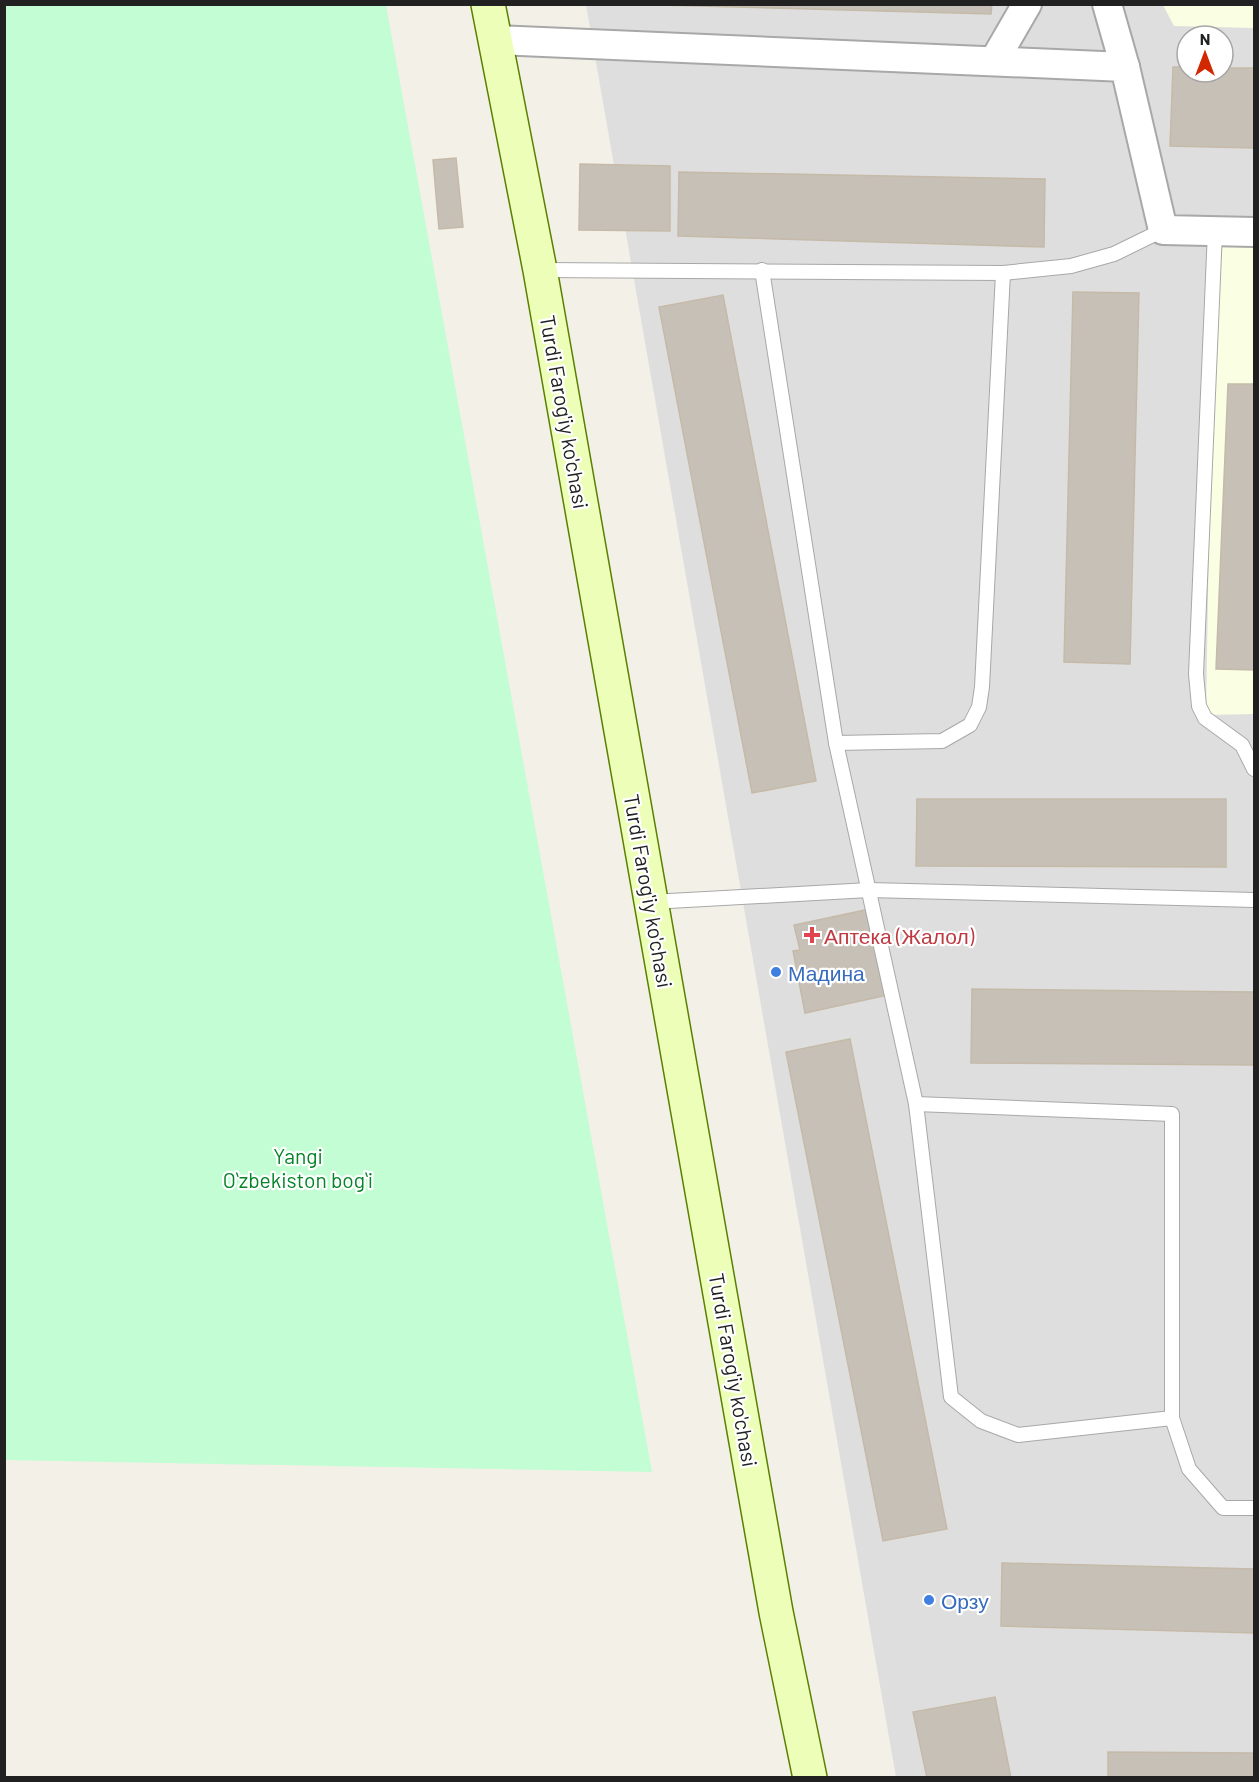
<svg xmlns="http://www.w3.org/2000/svg" width="1259" height="1782" font-family="Barlow,sans-serif">
  <rect width="100%" height="100%" fill="#f2f0e7"/>
  <path fill="#dfdede" fill-rule="evenodd" d="M586,5H1254V1777H896ZM1187,36H1223V72H1187Z"/>
  <g fill="#faffe3">
    <polygon points="1163,5 1254,5 1254,28 1174,26"/>
    <polygon points="1214,244 1254,246 1254,714 1206,715"/>
  </g>
  <polygon fill="#c3fdd3" points="5,4 386,5 652,1472 5,1460"/>
  <g fill="#c7c0b6" stroke="#c5baa8" stroke-width="1.5">
    <polygon points="622,4 992,4 991,14"/>
    <polygon points="1173,67 1187,67 1187,72 1223,72 1223,68 1254,68 1254,148 1170,146"/>
    <polygon points="456,158 463,227 439,229 433,160"/>
    <polygon points="580,164 670,166 670,231 579,230"/>
    <polygon points="679,172 1045,179 1044,247 678,236"/>
    <polygon points="1073,292 1139,293 1130,664 1064,662"/>
    <polygon points="723,295 816,781 752,793 659,307"/>
    <polygon points="1228,384 1254,384 1254,670 1216,669"/>
    <polygon points="917,799 1226,799 1226,867 916,866"/>
    <polygon points="870,909 888,995 805,1013 793,951 800,950 794,925"/>
    <polygon points="972,989 1254,992 1254,1065 971,1063"/>
    <polygon points="850,1039 947,1529 883,1541 786,1052"/>
    <polygon points="1002,1563 1254,1569 1254,1633 1001,1626"/>
    <polygon points="995,1697 1011,1778 927,1778 913,1712"/>
    <polygon points="1108,1752 1254,1753 1254,1778 1108,1778"/>
  </g>
  <g fill="none" stroke-linecap="round" stroke-linejoin="round">
    <g stroke="#a8a8a8" stroke-width="16">
      <g id="service">
        <polyline points="1215,231 1196,674 1199,706 1205,718 1242,745 1254,769"/>
        <polyline points="540,270 1003,273 982,687 979,707 970,725 942,741 836,743"/>
        <polyline points="762,270 836,743 916,1104 951,1397 981,1421 1018,1435 1172,1418"/>
        <polyline points="1003,273 1071,266 1114,254 1163,230"/>
        <polyline points="651,902 869,890 1254,900"/>
        <polyline points="916,1104 1172,1114 1172,1418 1189,1469 1223,1508 1254,1508"/>
      </g>
    </g>
    <g stroke="#a8a8a8" stroke-width="32">
      <g id="minor">
        <polyline points="1107,4 1125,67"/>
        <polyline points="495,40 1125,67 1163,230 1254,232"/>
        <polyline points="994,61 1027,4"/>
      </g>
    </g>
    <g stroke="#5a8000" stroke-width="36">
      <polyline id="secondary" points="488,4 540,270 776,1612 810,1778"/>
    </g>
    <use href="#service" stroke="#fff" stroke-width="14"/>
    <use href="#minor" stroke="#fff" stroke-width="28"/>
    <use href="#secondary" stroke="#edfeb9" stroke-width="33"/>
  </g>
  <path fill="#e0444e" stroke="#fff" stroke-width="2" d="M809 926h6v6h6v6h-6v6h-6v-6h-6v-6h6z"/>
  <g fill="#3f7fe0" stroke="#fff" stroke-width="2">
    <circle cx="776" cy="972" r="6"/>
    <circle cx="929" cy="1600" r="6"/>
  </g>
  <g text-anchor="middle" dominant-baseline="central" stroke-width="4.5" stroke-linejoin="round" paint-order="stroke">
    <g font-size="21" fill="#212121" stroke="#fff">
      <text transform="translate(565 412) rotate(80)">Turdi Farog'iy ko'chasi</text>
      <text transform="translate(649 891) rotate(80)">Turdi Farog'iy ko'chasi</text>
      <text transform="translate(734 1370) rotate(80)">Turdi Farog'iy ko'chasi</text>
    </g>
    <g font-size="21" fill="#be3a42" stroke="#fff" text-anchor="start">
      <text x="824" y="935">Аптека (Жалол)</text>
    </g>
    <g font-size="21" fill="#366cbe" stroke="#fff" text-anchor="start">
      <text x="788" y="972">Мадина</text>
      <text x="941" y="1600">Орзу</text>
    </g>
    <g font-size="21" fill="#058428" stroke="#fff">
      <text x="298" y="1155">Yangi<tspan x="298" dy="24">Oʻzbekiston bogʻi</tspan></text>
    </g>
  </g>
  <rect width="1259" height="1782" fill="none" stroke="#212121" stroke-width="12"/>
  <g transform="translate(1205 54)"><circle r="28" fill="#ffffff" stroke="#a6a6a6" stroke-width="1.5"/>
  <path d="M0-4.5L10 22L0 15L-10 22Z" fill="#d22800"/>
  <text y="-9" font-size="16" font-weight="bold" text-anchor="middle" fill="#212121">N</text>
  </g>
</svg>
